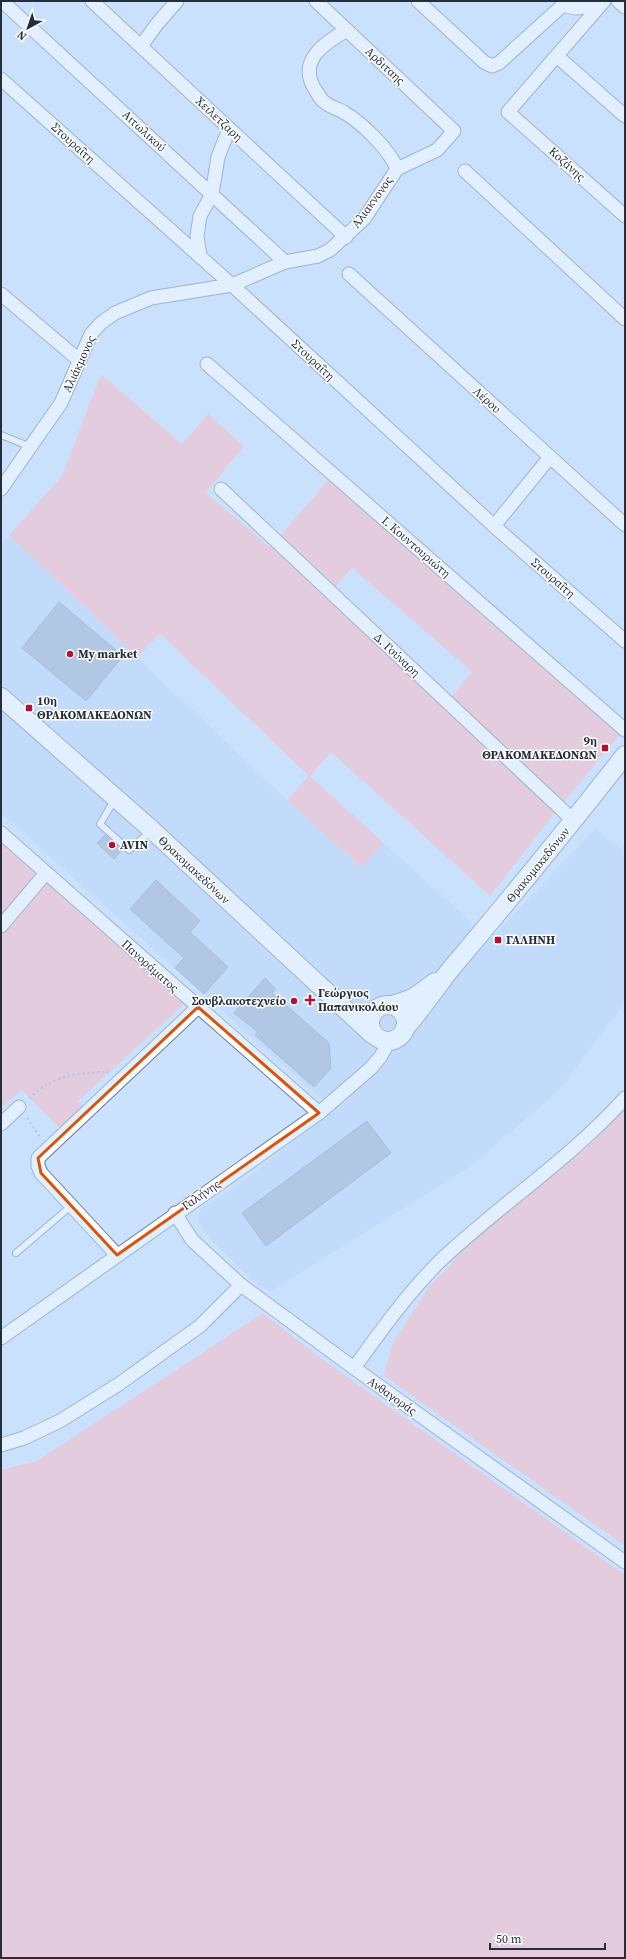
<svg xmlns="http://www.w3.org/2000/svg" width="626" height="1959" font-family="'Source Serif 4',serif">
  <rect width="100%" height="100%" fill="#cbe1fe"/>
  <polygon fill="#bad3f6" points="9,535 287,800 362,868 384,843 469,920 488,941 596,828 625,853 625,1003 559,1090 473,1165 270,1292 250,1278 211,1240 198,1222 200,1209 244,1180 333,1110 1,813 1,544"/>
  <g fill="#ffb1b5" fill-rule="evenodd">
    <path d="M101,374L182,444L208,414L244,446L206,493L270,547L332,476L621,733L562,804L490,896L331,752L310,776L384,843L362,868L287,800L309,776L160,634L137,657L9,535L62,476ZM352,568L472,672L448,700L328,595Z"/>
    <polygon points="1,836 184,1004 78,1101 89,1112 66,1135 22,1090 1,1108"/>
    <polygon points="625,1107 625,1546 384,1376 393,1342 429,1287 470,1243 595,1140"/>
    <polygon points="263,1313 322,1359 625,1575 625,1958 1,1958 1,1470 37,1461"/>
  </g>
  <g fill="#92a7c3" stroke="#7c90ab">
    <polygon points="59,602 123,656 86,701 22,648"/>
    <polygon points="105,835 122,850 114,859 97,843"/>
    <polygon points="156,880 200,921 190,932 228,967 204,994 175,968 184,958 130,909"/>
    <polygon points="265,978 276,989 272,993 329,1043 331,1068 314,1087 255,1035 258,1032 234,1013"/>
    <polygon points="367,1121 391,1153 266,1246 242,1213"/>
  </g>
  <g fill="none" stroke-linecap="round" stroke-linejoin="round">
    <g stroke="#677b95" stroke-width="8">
      <g id="lane">
        <polyline points="1,435 31,447"/>
        <polyline points="115,799 100,824 129,850 151,831"/>
        <polyline points="16,1253 71,1206"/>
      </g>
    </g>
    <g stroke="#677b95" stroke-width="15">
      <g id="street">
        <polyline points="2,1 285,262"/>
        <polyline points="92,1 346,237"/>
        <path d="M418,1L484,62L492,66L499,63L563,5C578,10 583,9 598,1"/>
        <polyline points="604,1 508,112 625,216"/>
        <polyline points="618,1 625,7"/>
        <path d="M347,30C326,42 299,59 313,86C316,91 319,97 323,101C329,107 339,109 345,113C362,123 390,150 397,169"/>
        <polyline points="141,46 157,24 177,1"/>
        <polyline points="558,57 625,116"/>
        <polyline points="1,79 232,285 494,526 625,641"/>
        <polyline points="465,171 625,319"/>
        <polyline points="200,257 197,236 200,216 212,194 218,157 229,129"/>
        <polyline points="349,274 625,525"/>
        <polyline points="1,294 80,361"/>
        <polyline points="207,364 625,730"/>
        <polyline points="1,489 61,403 91,334 101,323 115,313 151,298 232,285 285,262 318,256 330,250 364,219 397,169 437,150 454,131 316,1"/>
        <polyline points="221,489 574,821"/>
        <polyline points="494,526 550,457"/>
        <polyline points="1,833 319,1113"/>
        <polyline points="1,926 46,873"/>
        <polyline points="1,1124 19,1107"/>
        <polyline points="175,1213 192,1240 241,1285 354,1368 625,1562"/>
        <polyline points="117,1255 41,1173 38,1166 38,1158 198,1007"/>
        <polyline points="1,1338 319,1113 371,1068 381,1056 389,1041"/>
        <path d="M354,1368C380,1332 407,1294 439,1262C499,1205 569,1160 625,1098"/>
        <polyline points="1,1445 24,1438 60,1421 119,1384 200,1326 241,1285"/>
      </g>
    </g>
    <g stroke="#677b95" stroke-width="20">
      <g id="secondary">
        <polyline points="1,697 152,830 373,1035"/>
        <circle cx="388" cy="1023" r="18"/>
        <polyline points="393,1005 413,998 435,982"/>
        <path d="M405,1028C422,1009 435,989 450,970C510,899 568,828 625,755"/>
      </g>
    </g>
    <g stroke="#99abc2" stroke-width="2.5" stroke-dasharray="2 3" stroke-linecap="butt">
      <path d="M29,1098C53,1075 77,1073 109,1072"/>
      <polyline points="27,1118 40,1137"/>
    </g>
    <use href="#lane" stroke="#fff" stroke-width="6"/>
    <use href="#street" stroke="#fff" stroke-width="13"/>
    <use href="#secondary" stroke="#fff" stroke-width="18"/>
  </g>
  <path d="M0 0H626V1959H0ZM198,1007L319,1113L117,1255L41,1173L38,1158Z" fill="#cbe1fe" fill-opacity=".55" fill-rule="evenodd"/>
  <path fill="none" stroke="#d55511" stroke-width="3" stroke-linejoin="round" d="M198,1007L319,1113L117,1255L41,1173L38,1158Z"/>
  <g fill="#ab1538" stroke="#fff" stroke-width="1.5">
    <circle cx="70" cy="654" r="4"/>
    <rect x="25" y="704" width="8" height="8" rx="2"/>
    <rect x="601" y="744" width="8" height="8" rx="2"/>
    <circle cx="112" cy="845" r="4"/>
    <rect x="494" y="936" width="8" height="8" rx="2"/>
    <path d="M308 994h4v4h4v4h-4v4h-4v-4h-4v-4h4z"/>
    <circle cx="294" cy="1001" r="4"/>
  </g>
  <g text-anchor="middle" dominant-baseline="central" stroke-width="3" stroke-linejoin="round" paint-order="stroke">
    <g font-size="12" fill="#262e3a" stroke="#fff">
      <text transform="translate(385 66) rotate(43)">Αρδιταης</text>
      <text transform="translate(219 119) rotate(43)">Χειλετζαρη</text>
      <text transform="translate(144 131) rotate(43)">Αιτωλικού</text>
      <text transform="translate(73 143) rotate(42)">Στουραΐτη</text>
      <text transform="translate(567 164) rotate(42)">Κοζάνης</text>
      <text transform="translate(372 202) rotate(-54)">Αλιακνονος</text>
      <text transform="translate(313 360) rotate(43)">Στουραΐτη</text>
      <text transform="translate(79 364) rotate(-65)">Αλιάκμονος</text>
      <text transform="translate(487 400) rotate(42)">Λέρου</text>
      <text transform="translate(416 547) rotate(41)">Ι. Κουντουριώτη</text>
      <text transform="translate(553 578) rotate(41)">Στουραΐτη</text>
      <text transform="translate(397 655) rotate(43)">Δ. Γούναρη</text>
      <text transform="translate(538 865) rotate(-51)">Θρακομακεδόνων</text>
      <text transform="translate(194 870) rotate(43)">Θρακομακεδόνων</text>
      <text transform="translate(150 966) rotate(42)">Πανοράματος</text>
      <text transform="translate(201 1195) rotate(-35)">Γαλήνης</text>
      <text transform="translate(392 1396) rotate(35)">Ανθαγοράς</text>
    </g>
    <g font-size="12" font-weight="bold" fill="#262e3a" stroke="#fff" text-anchor="start">
      <text x="78" y="654">My market</text>
      <text x="37" y="701">10η<tspan x="37" dy="14">ΘΡΑΚΟΜΑΚΕΔΟΝΩΝ</tspan></text>
      <text x="597" y="741" text-anchor="end">9η<tspan x="597" dy="14">ΘΡΑΚΟΜΑΚΕΔΟΝΩΝ</tspan></text>
      <text x="120" y="845">AVIN</text>
      <text x="506" y="940">ΓΑΛΗΝΗ</text>
      <text x="318" y="993">Γεώργιος<tspan x="318" dy="14">Παπανικολάου</tspan></text>
      <text x="286" y="1001" text-anchor="end">Σουβλακοτεχνείο</text>
    </g>
  </g>
  <rect width="626" height="1959" fill="none" stroke="#262e3a" stroke-width="4"/>
  <g transform="translate(28 28) rotate(220)" stroke="#ffffff" stroke-width="3" paint-order="stroke">
  <path d="M0-3L7 15L0 10L-7 15Z" fill="#262e3a"/>
  <text y="-6" font-size="11" font-weight="bold" text-anchor="middle" fill="#262e3a">N</text>
  </g>
  <path d="M490 1943v6h115v-6" fill="none" stroke="#262e3a" stroke-width="2"/>
  <text x="496" y="1943" font-size="12" fill="#262e3a" stroke="#ffffff" stroke-width="3" paint-order="stroke">50 m</text>
</svg>
